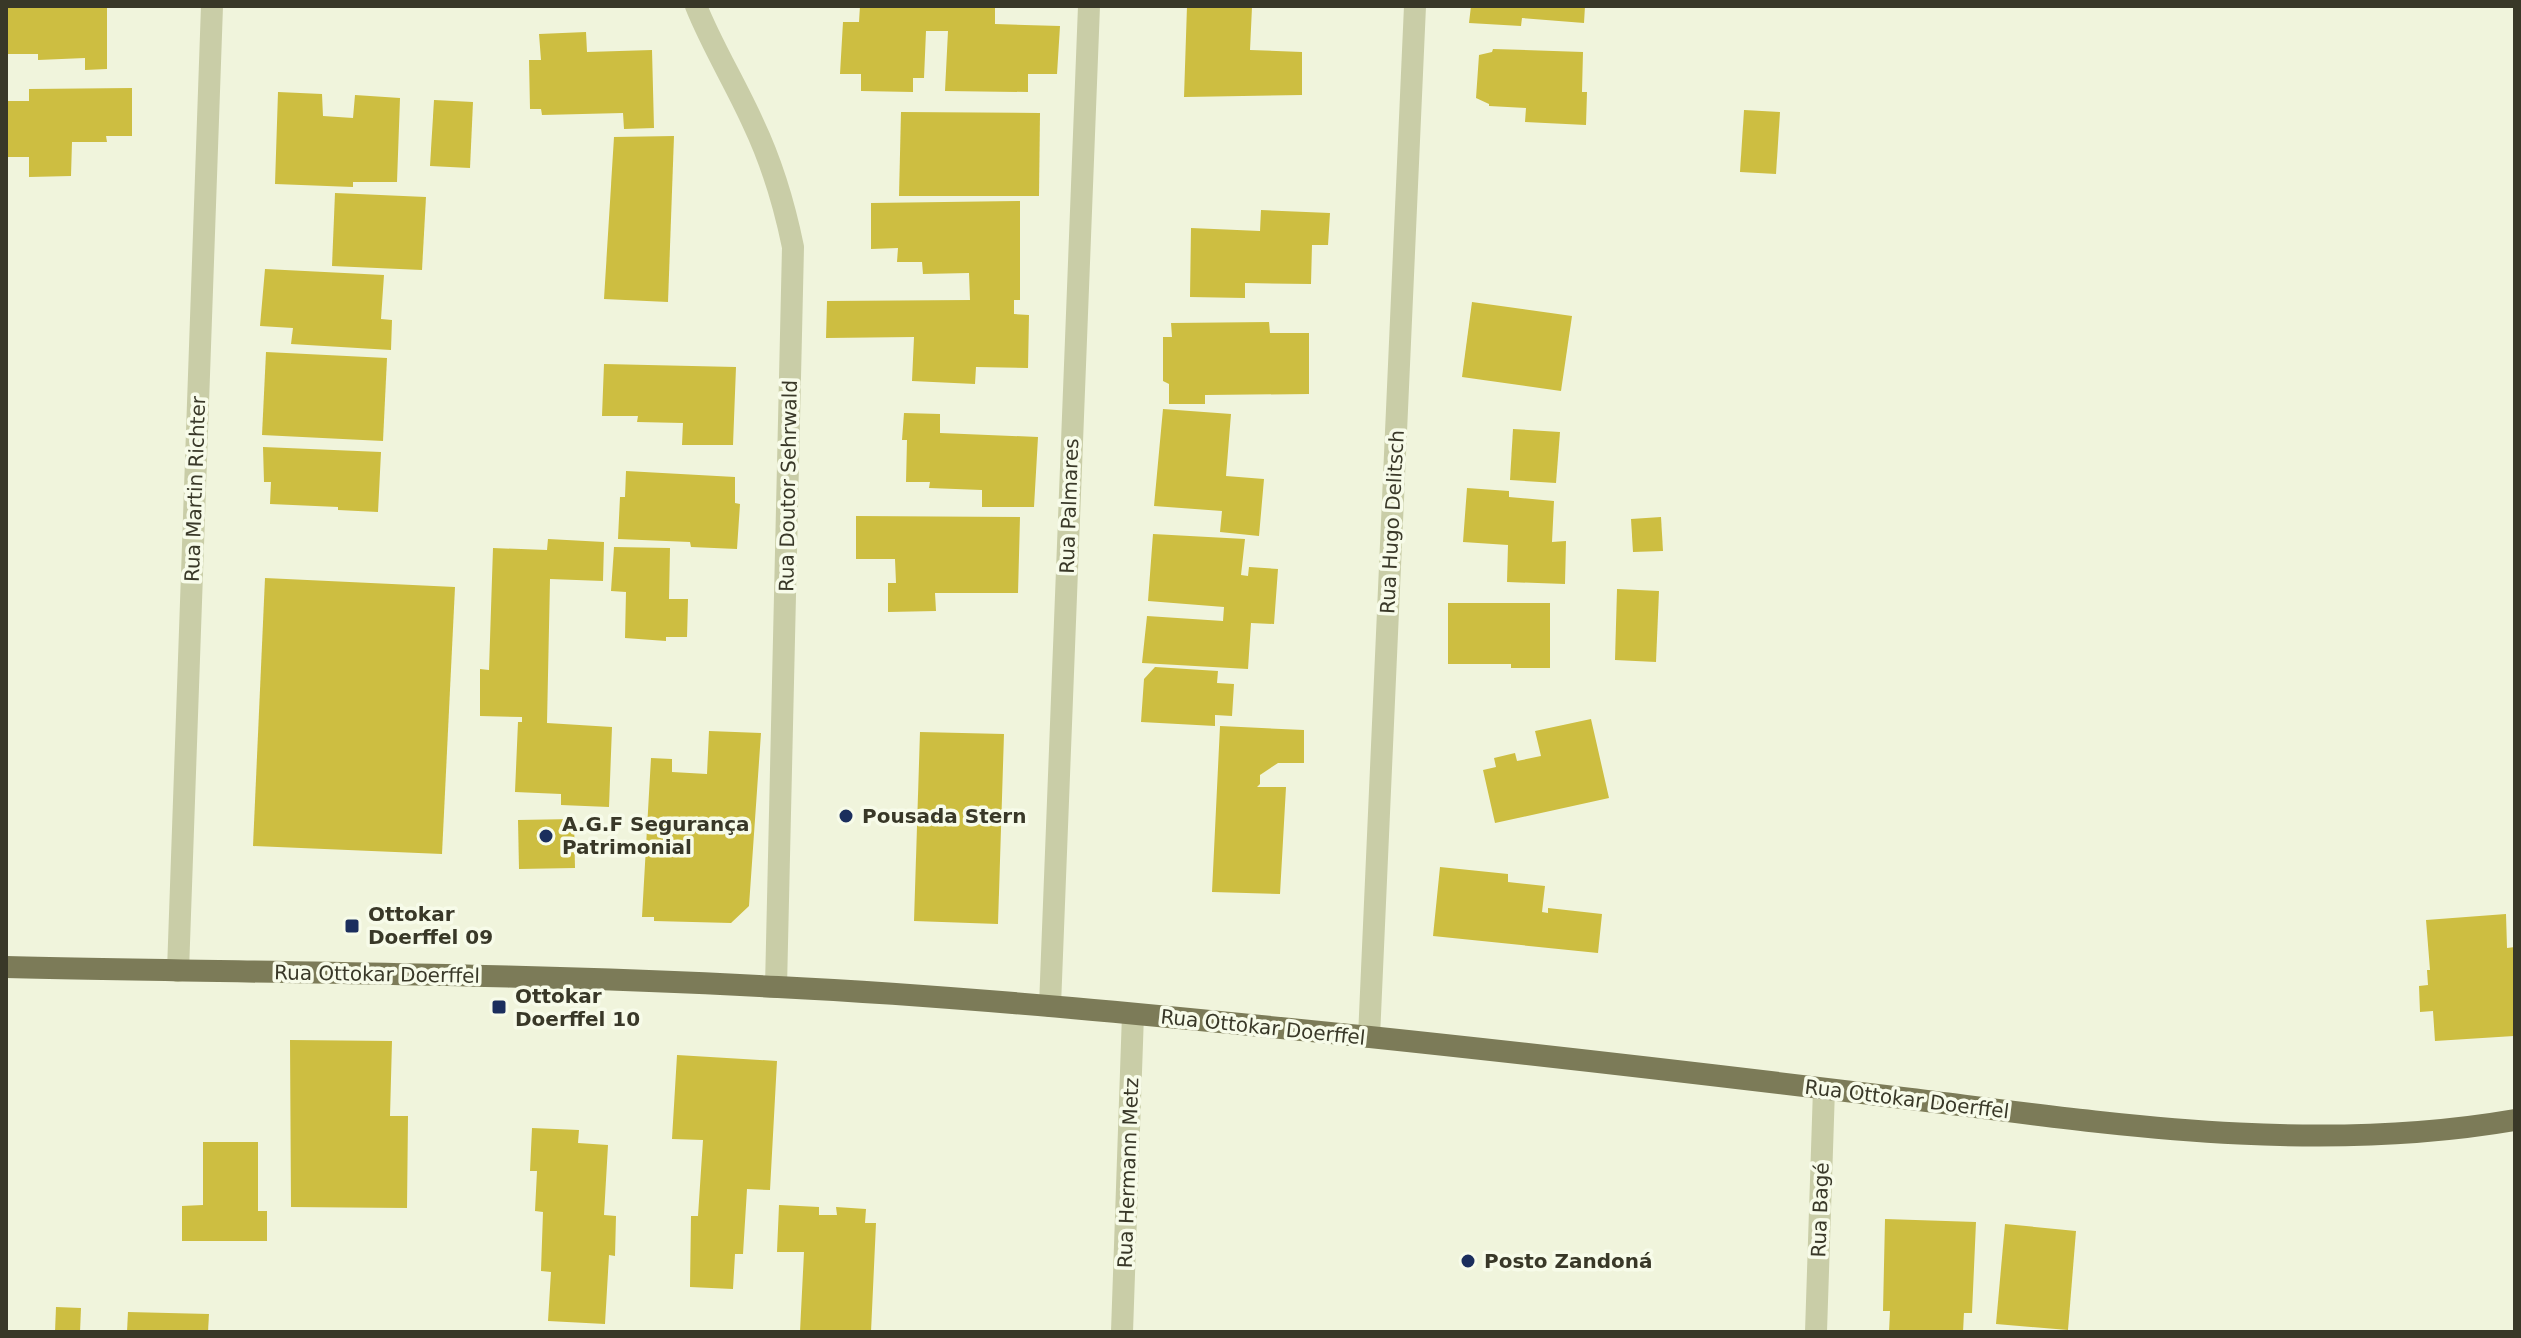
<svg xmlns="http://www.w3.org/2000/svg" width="2521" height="1338" font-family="'DejaVu Sans',sans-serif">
  <rect width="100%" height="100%" fill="#f0f4dc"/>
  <g fill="#cdbe41">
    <polygon points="6,6 107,6 107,69 85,70 85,58 38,60 38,54 6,54"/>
    <polygon points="860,6 995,6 995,24 1060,26 1057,74 1028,74 1028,92 945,91 948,31 926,31 924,78 913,78 913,92 861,91 861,74 840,74 843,22 859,22"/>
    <polygon points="1187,6 1252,7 1250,50 1302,52 1302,95 1184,97"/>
    <polygon points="1471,6 1585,6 1584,23 1522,18 1521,26 1469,23"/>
    <polygon points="586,32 587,52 652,50 654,128 624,129 623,113 542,115 541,109 530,109 529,60 541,60 539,34"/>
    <polygon points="1493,49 1583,52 1582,92 1587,92 1586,125 1525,122 1526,108 1489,106 1489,104 1476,98 1479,55 1492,52"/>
    <polygon points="132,88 132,136 106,136 107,142 72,142 71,176 29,177 29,157 6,157 6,101 29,101 29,89"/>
    <polygon points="278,92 322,94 323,116 353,118 355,95 400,98 397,182 353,182 353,187 275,184"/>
    <polygon points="434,100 473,102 470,168 430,166"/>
    <polygon points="1744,110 1780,112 1776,174 1740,172"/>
    <polygon points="901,112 1040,113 1039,196 899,196"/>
    <polygon points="674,136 668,302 604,299 614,137"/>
    <polygon points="335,193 426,197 422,270 332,266"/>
    <polygon points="1020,201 1020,300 1014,300 1014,314 1029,315 1028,368 976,367 975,384 912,381 914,337 826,338 827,301 970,300 969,273 923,274 922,262 897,262 898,248 871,249 871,203"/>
    <polygon points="1261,210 1330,213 1328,245 1312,245 1311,284 1245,283 1245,298 1190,297 1191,228 1260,231"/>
    <polygon points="265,269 384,275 381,319 392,320 391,350 291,344 293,328 260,326"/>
    <polygon points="1472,302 1572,316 1561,391 1462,377"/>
    <polygon points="1269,322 1270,333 1309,333 1309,394 1205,395 1205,404 1169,404 1169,384 1163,381 1163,337 1172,337 1171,323"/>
    <polygon points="266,352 387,358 383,441 262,435"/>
    <polygon points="604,364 736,367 733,445 682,445 683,423 637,422 638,416 602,416"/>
    <polygon points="1163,409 1231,414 1226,476 1264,479 1259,536 1220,532 1222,511 1154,506"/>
    <polygon points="904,413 940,414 940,433 1038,437 1034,507 982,507 982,490 929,488 930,482 906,482 907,440 902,440"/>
    <polygon points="1513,429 1560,432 1556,483 1510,480"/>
    <polygon points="263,447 381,452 378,512 338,510 338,507 270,504 271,482 264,482"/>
    <polygon points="626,471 735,477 735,503 740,504 737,549 691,547 690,542 618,539 620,497 625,497"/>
    <polygon points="1467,488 1509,491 1509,497 1554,501 1552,542 1566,541 1565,584 1507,582 1508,545 1463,542"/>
    <polygon points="856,516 1020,517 1018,593 935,593 936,611 888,612 888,583 896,583 895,559 856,559"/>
    <polygon points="1661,517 1663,551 1633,552 1631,519"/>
    <polygon points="1153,534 1245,539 1241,575 1248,576 1249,567 1278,569 1274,624 1251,623 1248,669 1142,663 1147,616 1223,621 1224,607 1148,601"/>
    <polygon points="548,539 604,542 603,581 550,579 547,723 612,727 609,807 561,805 561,794 515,792 518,722 522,722 522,717 480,716 480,669 489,670 493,548 547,550"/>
    <polygon points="614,547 670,548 669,599 688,599 687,637 666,637 666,641 625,638 626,592 611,591"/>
    <polygon points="265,578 455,587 442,854 253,846"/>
    <polygon points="1617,589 1659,591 1656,662 1615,660"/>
    <polygon points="1448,603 1550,603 1550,668 1511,668 1511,664 1448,664"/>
    <polygon points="1155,667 1218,671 1217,683 1234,684 1232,716 1215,715 1215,726 1141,722 1144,679"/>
    <polygon points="1591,719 1609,798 1495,823 1483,770 1496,767 1494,758 1515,753 1517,761 1541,756 1535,731"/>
    <polygon points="1220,726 1304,730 1304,763 1278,763 1260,775 1260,784 1257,787 1286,787 1280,894 1212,892"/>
    <polygon points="709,731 761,733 749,906 731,923 654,921 654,917 642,917 651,758 672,759 672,772 707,774"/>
    <polygon points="920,732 1004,734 998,924 914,921"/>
    <polygon points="574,819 575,868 519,869 518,820"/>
    <polygon points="1440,867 1508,874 1508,882 1545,886 1542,912 1548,913 1548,908 1602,914 1598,953 1433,936"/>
    <polygon points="2506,914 2507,948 2515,947 2514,1036 2435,1041 2433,1011 2420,1012 2419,986 2428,985 2427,970 2430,970 2426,920"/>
    <polygon points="290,1040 392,1041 390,1116 408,1116 407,1208 291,1207"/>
    <polygon points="677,1055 777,1061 770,1190 747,1189 743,1254 735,1254 733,1289 690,1287 691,1216 698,1216 703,1140 672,1139"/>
    <polygon points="532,1128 579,1130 578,1143 608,1145 604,1215 616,1216 615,1256 609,1255 605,1324 548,1321 551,1272 541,1271 543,1212 535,1211 537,1171 530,1171"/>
    <polygon points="203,1142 258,1142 258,1211 267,1211 267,1241 182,1241 182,1206 203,1205"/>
    <polygon points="779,1205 819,1207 819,1215 837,1215 836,1207 866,1209 865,1223 876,1223 871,1332 800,1332 804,1252 777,1252"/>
    <polygon points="1885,1219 1976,1222 1972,1313 1964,1313 1963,1332 1889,1332 1890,1311 1883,1311"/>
    <polygon points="2005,1224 2076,1231 2068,1330 1996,1324"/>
    <polygon points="56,1307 81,1308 80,1332 55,1332"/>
    <polygon points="128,1312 209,1314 208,1332 127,1332"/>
  </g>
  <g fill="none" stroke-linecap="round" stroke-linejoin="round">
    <g stroke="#c9cda7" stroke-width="22">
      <path d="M696,6C712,46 735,83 753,123C772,163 784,203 793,247L776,987"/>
      <polyline points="178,971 212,6"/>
      <polyline points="1050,1006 1089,6"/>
      <polyline points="1369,1037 1415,6"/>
      <polyline points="1122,1332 1133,1014"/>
      <polyline points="1816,1332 1824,1089"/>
    </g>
    <path stroke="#7c7b58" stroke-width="22" d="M6,967C263,973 521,973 778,987C976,997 1173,1017 1370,1037C1551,1056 1731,1077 1911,1099C2113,1124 2312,1155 2515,1120"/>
  </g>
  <g fill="#1b2e5d" stroke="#f7fbe9" stroke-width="3">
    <circle cx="846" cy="816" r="8"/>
    <circle cx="546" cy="836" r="8"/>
    <rect x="344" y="918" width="16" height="16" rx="4"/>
    <rect x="491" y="999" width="16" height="16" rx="4"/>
    <circle cx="1468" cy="1261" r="8"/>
  </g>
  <g text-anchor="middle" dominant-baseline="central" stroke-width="7" stroke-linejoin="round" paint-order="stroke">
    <g font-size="20" fill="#393828" stroke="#f7fbe9">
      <text transform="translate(788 486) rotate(-89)">Rua Doutor Sehrwald</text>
      <text transform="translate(195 489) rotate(-88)">Rua Martin Richter</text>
      <text transform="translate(1069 506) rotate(-88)">Rua Palmares</text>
      <text transform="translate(1392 522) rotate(-87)">Rua Hugo Delitsch</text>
      <text transform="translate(377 974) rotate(1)">Rua Ottokar Doerffel</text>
      <text transform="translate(1263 1027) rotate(6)">Rua Ottokar Doerffel</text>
      <text transform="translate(1907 1099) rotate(7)">Rua Ottokar Doerffel</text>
      <text transform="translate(1128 1173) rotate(-88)">Rua Hermann Metz</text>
      <text transform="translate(1820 1210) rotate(-88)">Rua Bagé</text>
    </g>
    <g font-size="20" font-weight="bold" fill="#393828" stroke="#f7fbe9" text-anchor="start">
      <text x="862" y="816">Pousada Stern</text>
      <text x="562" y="824">A.G.F Segurança<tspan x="562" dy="23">Patrimonial</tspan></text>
      <text x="368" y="914">Ottokar<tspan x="368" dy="23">Doerffel 09</tspan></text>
      <text x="515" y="996">Ottokar<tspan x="515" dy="23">Doerffel 10</tspan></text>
      <text x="1484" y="1261">Posto Zandoná</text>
    </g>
  </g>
  <rect width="2521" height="1338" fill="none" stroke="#393828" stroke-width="16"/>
</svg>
